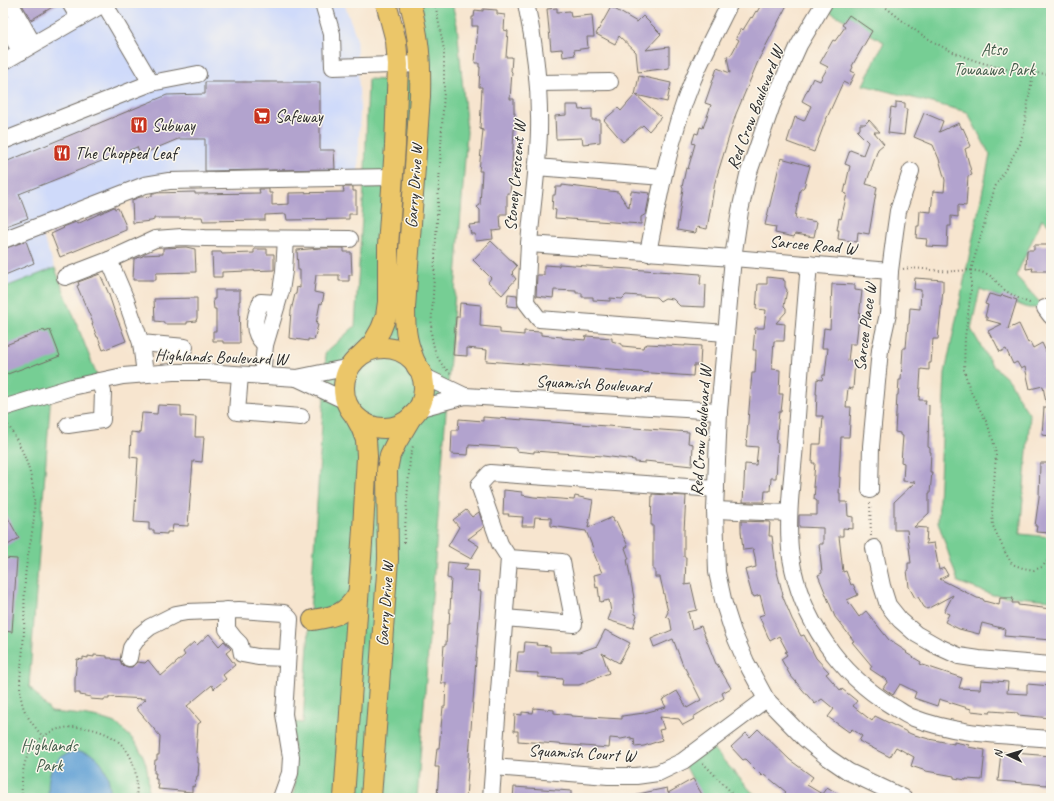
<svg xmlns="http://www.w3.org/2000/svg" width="1054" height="801" font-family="Caveat,sans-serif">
  <rect width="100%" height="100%" fill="#fbf7ec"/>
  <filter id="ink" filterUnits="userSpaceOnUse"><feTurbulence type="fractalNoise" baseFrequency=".025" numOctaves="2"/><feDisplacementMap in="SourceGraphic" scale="8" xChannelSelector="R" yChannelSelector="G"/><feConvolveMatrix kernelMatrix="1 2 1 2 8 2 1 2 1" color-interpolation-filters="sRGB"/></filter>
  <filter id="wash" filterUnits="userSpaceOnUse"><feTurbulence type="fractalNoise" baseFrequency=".012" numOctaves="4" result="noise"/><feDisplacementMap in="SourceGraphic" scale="16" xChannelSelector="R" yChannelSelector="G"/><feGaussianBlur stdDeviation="0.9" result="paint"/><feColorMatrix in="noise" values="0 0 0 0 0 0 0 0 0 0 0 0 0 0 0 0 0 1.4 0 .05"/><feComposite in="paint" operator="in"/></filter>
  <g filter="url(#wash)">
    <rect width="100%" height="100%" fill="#f7e5cf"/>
    <polygon fill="#cfdafa" points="3,3 344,3 356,36 360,108 358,175 169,181 39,226 55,268 3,288"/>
    <g fill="#76ce94" stroke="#507c60">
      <polygon points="410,3 452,3 457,25 467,132 417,798 293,798 295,782 292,722 303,723 323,408 327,374 325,353 355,326 365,171 368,79 406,81 419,62"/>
      <polygon points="824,3 1051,3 1051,226 1042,219 1016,276 1045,308 1028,308 980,289 971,329 992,365 1010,381 1018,397 1030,415 1020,534 1051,537 1051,600 993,595 958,582 938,522 945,373 990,155 967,112 863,85 884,42 821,7"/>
      <path d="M55,268L99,381L51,393L29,686L51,712C71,714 93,715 112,722C117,723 121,728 124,731C146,749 150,771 148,798H3V288Z"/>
      <polygon points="708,743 751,791 759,798 702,798 683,761"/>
    </g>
    <path fill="#63a2d5" stroke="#476680" d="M75,751C82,751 90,752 96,757C107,766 111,784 110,798H49C46,776 51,757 75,751Z"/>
    <g id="blocks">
      <g fill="#b2a3ce">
        <polygon points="21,3 59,3 31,20"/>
        <polygon points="762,3 788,3 759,59 736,114 715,182 707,229 697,227 696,232 695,233 677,230 683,188 682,187 686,168 688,169 695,144 692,143 695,133 698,134 700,127 703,128 711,105 705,103 717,68 730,73 727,56 731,55 739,40 736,38 741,28 743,30 751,17 752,18 756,11 757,12"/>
        <polygon points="611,7 637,22 643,16 661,34 646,50 669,47 669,68 638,72 636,52 619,36 615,44 596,34"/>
        <polygon points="557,8 557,12 570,11 571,17 592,15 594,37 587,37 588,48 574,50 575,55 563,57 562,49 551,50 547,9"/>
        <polygon points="483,9 497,10 497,14 505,15 504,30 508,31 506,57 512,57 511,71 512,72 510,99 514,99 514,113 515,113 511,182 510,193 507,193 507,214 500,214 501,230 492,231 493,239 476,241 475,234 471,234 469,225 480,224 480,210 477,207 480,205 482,171 479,171 483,130 480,129 482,87 479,87 480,67 479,67 479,63 475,63 478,26 472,26 472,17 474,17 475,10 483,11"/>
        <polygon points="849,15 872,31 852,66 853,67 851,71 855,73 849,85 843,82 825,122 814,152 787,142 795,117 804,121 811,106 802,101 813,78 820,81 828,67 820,63 833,40 835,41 845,27 842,25"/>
        <polygon points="639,76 671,83 667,102 636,95 661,117 649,131 643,125 623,142 604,120 618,108 621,111 635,95"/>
        <polygon points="205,82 320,82 320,150 334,150 335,169 205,171 205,139 178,139 140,155 137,147 19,194 28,218 3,227 3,163 167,95 205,94"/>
        <polygon points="896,102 905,103 905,109 907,109 904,135 888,133 891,107 896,108"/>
        <polygon points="566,105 578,105 579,110 592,109 592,120 600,120 600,142 583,144 582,138 556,139 555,116 566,115"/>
        <polygon points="924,113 943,121 939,132 959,123 962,129 963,128 971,146 965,149 972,175 968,176 966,206 958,205 958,217 951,216 951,226 948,226 947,247 926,246 927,239 916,238 917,226 919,226 920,211 931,212 933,191 944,192 945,180 939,159 933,145 914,137"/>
        <polygon points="869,120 880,132 874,132 884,144 878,149 866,184 877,187 869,234 858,232 857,242 838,239 839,230 837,230 839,218 841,219 847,194 844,193 850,166 845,164 850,150 863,155 868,142 857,131 860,129 860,124 865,124"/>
        <polygon points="781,158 810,166 804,187 800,190 795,218 817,222 814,237 795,234 794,237 775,233 776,227 765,225"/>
        <polygon points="562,185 618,192 629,208 631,191 650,193 646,214 641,217 641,224 555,218 556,210 552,209 553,195 555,195 556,187 562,187"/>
        <polygon points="343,187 353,187 353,191 356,191 356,214 349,214 349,219 287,220 286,214 265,215 265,220 203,221 202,217 185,217 185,218 154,218 154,220 151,221 133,223 132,200 140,197 152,196 152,193 195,192 195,194 260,193 259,189 269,189 269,193 272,193 272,205 289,204 289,193 344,192"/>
        <polygon points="114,207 115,209 118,208 126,226 126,230 60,257 51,234 64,228 63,227 76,222 77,224"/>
        <polygon points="26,241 34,263 5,275 4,273 3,273 3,249"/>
        <polygon points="491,241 517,266 512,272 513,273 512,274 516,279 502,295 488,282 491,278 473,260"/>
        <polygon points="1034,245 1049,245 1049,247 1051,247 1051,271 1032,271 1033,268 1026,269 1027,250 1034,250"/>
        <polygon points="186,247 195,249 196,272 156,273 156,280 133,280 134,259 143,256 143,255 163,254 163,248"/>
        <polygon points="321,248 344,248 344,252 351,252 352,275 349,275 349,281 339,281 339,275 316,275 314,292 324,294 322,304 320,303 316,324 318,325 314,340 308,339 308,341 289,338 291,311 295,294 296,294 297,287 300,288 300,270 298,270 297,250"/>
        <polygon points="254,249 267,249 267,254 274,254 274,270 222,272 222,277 213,277 212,252 221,252 222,254 254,253"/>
        <polygon points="559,264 701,274 700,284 706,285 705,307 680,306 673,299 665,298 660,301 656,297 626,295 622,299 610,298 610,301 593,300 593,297 582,297 582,293 576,293 576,291 554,290 553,298 536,296 537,275 544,275 544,265 559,266"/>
        <polygon points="100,274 108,292 114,310 126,341 103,350 98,337 97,337 92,324 93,323 77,286 79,285 78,282"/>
        <polygon points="767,277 784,279 783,280 785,281 785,287 787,290 784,306 786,308 786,312 776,323 785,324 784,341 774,341 772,369 780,370 779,394 783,394 781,412 779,412 776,443 778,443 776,478 771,478 770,491 765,491 764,502 743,502 745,464 756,465 758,447 746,446 752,373 755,373 756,356 756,350 753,350 755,328 764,328 766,310 756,309 758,284 767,284"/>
        <polygon points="915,278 943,280 943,290 938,339 933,339 931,363 929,363 929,370 921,369 919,400 926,400 925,404 929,405 928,447 930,448 930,452 931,452 930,472 932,472 930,493 929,493 929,513 914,527 927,528 926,544 934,543 939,570 944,568 948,575 940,579 977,598 983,599 984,601 999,605 1000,598 1013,598 1012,603 1018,603 1018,605 1051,609 1051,640 1004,636 1005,629 982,623 979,634 959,629 945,622 949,614 944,612 953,595 927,609 924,607 918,597 915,598 909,587 907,570 908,570 908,563 911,563 907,530 894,530 894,502 915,482 903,481 904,463 901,462 903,436 900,435 900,433 895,432 897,395 898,395 899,380 901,380 903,348 906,348 908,324 909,324 910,308 920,309 921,290 914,289"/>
        <polygon points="832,284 855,285 855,290 862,291 856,344 850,344 848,361 855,361 853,389 848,388 846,407 851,407 849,437 841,437 839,477 840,477 839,493 840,493 840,502 847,502 848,516 853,517 853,529 843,528 843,536 839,536 843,572 846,571 851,585 853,584 858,595 847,600 859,617 866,611 889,640 907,652 906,653 921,662 920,664 962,678 959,688 980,689 981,680 1008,682 1007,693 1027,694 1027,684 1051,686 1051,718 1018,715 1018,713 991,711 990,713 971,711 971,709 939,699 937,706 914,698 916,692 900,684 893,695 883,688 888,681 870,669 872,666 852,642 854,641 835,617 818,575 822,573 819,544 823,544 823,528 799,527 799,515 817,515 817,501 814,499 815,487 813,487 815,463 812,463 813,444 821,444 823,416 816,416 817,394 816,394 817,379 822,380 823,375 825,375 828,348 822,348 824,328 830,329"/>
        <polygon points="215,290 240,290 240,301 239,301 240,343 223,343 223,341 213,341 213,331 216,331 216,309 214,309 213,299 215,299"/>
        <polygon points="508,294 517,295 518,307 507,306"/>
        <polygon points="989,294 1001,297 1002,295 1017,300 1008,329 1019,324 1028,343 1030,342 1033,348 1042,343 1051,362 1051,403 1046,403 1043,386 1030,389 1025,367 1021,369 1017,362 1013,364 1006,349 1000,352 994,340 993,340 988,331 1002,324 987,320 987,317 985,317 988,305 985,304"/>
        <polygon points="197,298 197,318 196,321 187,322 187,324 164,324 164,322 155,321 154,299"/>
        <polygon points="460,303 481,305 480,326 500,328 500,333 524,335 524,331 541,332 541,335 562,337 562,338 585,340 586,336 612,338 612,341 622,344 622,346 643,348 644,345 646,345 647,344 685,346 685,345 701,346 700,365 694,365 693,376 486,361 487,350 467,348 467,356 453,355 456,317 459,317"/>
        <polygon points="44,330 45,332 50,330 60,356 39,364 39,363 29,367 29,366 5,375 3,369 3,346"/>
        <polygon points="158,405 181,406 181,416 196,417 195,437 204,437 202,462 193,461 188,526 173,525 172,532 167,532 167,534 154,533 154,530 149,530 149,523 134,522 138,458 130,457 131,432 140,433 142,413 157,414"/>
        <polygon points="1044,407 1051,407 1051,436 1042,435"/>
        <polygon points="483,417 689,432 688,443 693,444 692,466 645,461 645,463 635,462 635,460 603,456 534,451 534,453 516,451 516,448 469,445 468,455 451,454 452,430 458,430 459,419 483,421"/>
        <polygon points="1040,463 1051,463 1051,533 1036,532 1037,526 1035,526 1039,497"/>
        <polygon points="504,490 522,492 522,495 534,497 574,500 575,496 593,500 588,528 613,517 614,522 616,521 628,546 625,548 629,559 627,559 634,598 633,598 635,614 637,615 633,628 608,620 611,612 609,600 600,602 598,587 596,588 594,575 602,573 592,549 593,548 586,531 551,526 551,518 535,517 534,526 522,526 523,517 508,516 509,514 503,514"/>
        <polygon points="652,494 686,496 684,531 684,557 686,557 685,585 691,584 697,610 688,612 692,629 701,626 716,664 717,664 731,688 722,693 724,698 693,717 694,719 683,725 679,719 660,717 664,729 659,730 662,740 644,746 635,747 634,739 631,740 631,737 621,739 610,738 609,748 518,741 518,731 514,731 515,714 522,715 522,712 533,713 534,708 554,710 554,713 571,715 571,716 622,719 622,716 644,713 666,707 662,700 677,691 687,708 701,700 685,668 684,668 673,639 654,647 651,639 672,630 670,619 666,616 668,612 660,577 655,577 655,570 653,570 653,525 651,525"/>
        <polygon points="3,509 19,538 3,548"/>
        <polygon points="466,510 472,517 479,512 484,527 468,539 479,546 471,559 448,546 459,527 453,520"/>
        <polygon points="741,521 770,522 769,536 772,536 776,568 783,595 782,595 792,619 801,636 804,635 816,658 829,672 826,674 841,691 842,689 857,701 853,706 872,721 875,716 911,734 929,739 954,744 954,742 969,745 968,747 985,750 982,780 966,779 966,780 954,778 954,776 926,771 911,766 914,757 896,747 890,757 859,741 862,736 852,729 849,732 828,717 834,709 822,699 815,704 808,696 790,675 781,659 787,655 785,652 787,651 779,636 770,641 759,616 765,614 760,595 754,597 753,595 752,595 745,570 756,567 755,557 753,549 743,550 741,531"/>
        <polygon points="3,558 17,559 12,632 3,631"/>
        <polygon points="448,562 468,564 464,570 479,571 478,591 481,591 466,798 437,798 439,767 435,767 437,748 439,748 443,707 445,707 446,683 441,683 444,645 446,645 447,624 449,624 451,594 450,592 451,579 447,578"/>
        <polygon points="605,630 630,643 619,663 602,653 609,673 579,685 562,685 563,679 538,677 538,673 516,672 518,652 524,652 525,642 537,643 536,645 550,646 550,652 580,652 597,646"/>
        <polygon points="209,634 219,646 224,641 231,649 226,653 235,665 223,675 226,679 216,687 214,689 212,685 187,706 201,722 198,724 196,752 197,757 198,758 198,763 199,763 198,776 197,776 196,781 195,781 194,787 192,786 192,792 158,789 159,784 157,784 157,779 155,779 156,773 154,773 155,760 157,760 157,755 159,755 160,736 136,708 146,699 109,697 109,699 104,699 104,700 90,699 91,697 80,695 80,693 75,693 75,678 77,659 83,660 83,657 88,658 88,656 94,657 94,655 107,656 107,658 112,658 112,659 120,660 122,665 128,667 132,667 137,662 145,663 148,660 161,676 185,655 183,652 194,642 197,645"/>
        <polygon points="758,729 790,760 813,777 807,785 822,794 827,787 845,798 789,798 784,794 786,792 764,774 762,776 745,759 743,760 731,747 746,733 750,737"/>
        <polygon points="1001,752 1051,756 1051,774 1050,777 1047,776 1047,785 998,781"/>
        <polygon points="693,779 704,798 639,798 638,794 667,788 668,793"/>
        <polygon points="514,787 571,791 571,798 513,798"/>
      </g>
    </g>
  </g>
  <g filter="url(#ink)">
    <use href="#blocks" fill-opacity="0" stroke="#726c64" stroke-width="1"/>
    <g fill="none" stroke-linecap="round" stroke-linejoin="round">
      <g stroke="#726c64" stroke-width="18">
        <g id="minor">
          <polyline points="10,3 33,44"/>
          <polyline points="70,3 79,18"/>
          <polyline points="104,3 151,83"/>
          <polyline points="323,3 332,34 333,67 421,64"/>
          <path d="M526,3C535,45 540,87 539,131C538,168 532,206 529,244L733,258L890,271"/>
          <polyline points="824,3 799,45 772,105 748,175 740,211 733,258 719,411 715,510 717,572 724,604 733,632 746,662 766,699 804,738 827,757 849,772 904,798"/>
          <polyline points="3,22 21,52"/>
          <polyline points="3,62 105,3"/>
          <polyline points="538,83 610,82"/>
          <polyline points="3,141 151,83 198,74"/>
          <polyline points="536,167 663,177"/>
          <polyline points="3,240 145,185 169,181 393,177"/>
          <polyline points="529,244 526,302 539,319 726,333"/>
          <path d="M648,253C659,195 670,137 692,82C703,55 717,29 730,3"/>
          <polyline points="109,260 126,300 141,343 145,374"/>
          <path d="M809,264C804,324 799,384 795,445C792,481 786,522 791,558C801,619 839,674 892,706C898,709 904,714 911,717C957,735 1003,735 1051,739"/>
          <polyline points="65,277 109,260 155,239 182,237 205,238 350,239"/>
          <polyline points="1045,308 1051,316"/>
          <polyline points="141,343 185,347"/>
          <path d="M265,345C263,342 258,338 257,334C252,324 257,311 261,302L277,303"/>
          <polyline points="240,375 237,412 301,417"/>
          <polyline points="421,375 465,396"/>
          <polyline points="262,376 265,345 281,291 284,271 286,239"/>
          <polyline points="297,378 346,401"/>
          <polyline points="3,408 72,387 123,376 173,372 205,372 297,378 350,367"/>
          <polyline points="417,409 465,396 719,411"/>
          <polyline points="68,425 102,420 103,392 99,381"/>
          <polyline points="870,490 871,446 880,350 888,314 890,271 895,232 898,211 911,171"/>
          <polyline points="715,510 789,513"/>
          <polyline points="874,548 882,586 888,605 900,620 916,634 937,646 959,656 979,659 1051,665"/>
          <polyline points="509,558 500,544 479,485 490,473 716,489"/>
          <polyline points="227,610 227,629 234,638 240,644 242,654 258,657 287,658"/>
          <polyline points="129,658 131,648 139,636 150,627 176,614 187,612 239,610 284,613 290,619 284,714 291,757 290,773 281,798"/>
          <polyline points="493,767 608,776 636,776 658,773 683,761 766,699"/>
          <polyline points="491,798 509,558 562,562 574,624 505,618"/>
        </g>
      </g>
      <g stroke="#726c64" stroke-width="22">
        <g id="major">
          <path d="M410,3C419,36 421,62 420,96L405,308C405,333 407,344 417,367"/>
          <circle cx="384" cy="388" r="40"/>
          <polyline points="362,354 373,343 381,329 386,316 388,302 388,246 395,146 398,65 396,41 386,3"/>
          <path d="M313,620C336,616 345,615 358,594"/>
          <polyline points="344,798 363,529 367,456 366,440 361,427 355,416"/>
          <polyline points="371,798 388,559 387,470 390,455 396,443 412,416"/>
        </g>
      </g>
      <g stroke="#726c64" stroke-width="2" stroke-dasharray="1 3" stroke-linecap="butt">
        <path d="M435,3L444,50V91L431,332C434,350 436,360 450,373"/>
        <path d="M880,3C896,15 911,29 929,39C966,62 1008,72 1051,74"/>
        <polyline points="1033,73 1023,132 1020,144 995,187 971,270 971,291 965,337 964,370 970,390 987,423 993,440 996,454 992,513 993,526 1005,552 1012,564 1023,568 1034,570 1042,567 1051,557"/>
        <path d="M903,269C916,267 928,270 940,271C959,273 970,266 989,275C994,278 998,284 1002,288C1011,295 1021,300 1032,304"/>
        <path d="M8,425C28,456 38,488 33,525C31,543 26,561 25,579C24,601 25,624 23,646C22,665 17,688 23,706C26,717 36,728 43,737"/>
        <polyline points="870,503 871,536"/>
        <polyline points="404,543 410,458 413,446"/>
        <polyline points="703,763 729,790 734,798"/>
        <path d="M22,798C21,782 22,762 32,748C38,740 49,731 59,729C82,723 113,731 127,751C136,764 138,783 136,798"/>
      </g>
      <use href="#minor" stroke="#fff" stroke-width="16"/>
      <use href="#major" stroke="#ebc669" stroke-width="20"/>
    </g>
  </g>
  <defs>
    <g id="supermarket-square" transform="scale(0.9)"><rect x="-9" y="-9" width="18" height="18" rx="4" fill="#c8321e" stroke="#fbf7ec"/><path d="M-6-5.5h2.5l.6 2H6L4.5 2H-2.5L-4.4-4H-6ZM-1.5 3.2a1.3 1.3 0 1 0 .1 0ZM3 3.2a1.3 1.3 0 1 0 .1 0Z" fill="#fff"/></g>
    <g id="restaurant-square" transform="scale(0.9)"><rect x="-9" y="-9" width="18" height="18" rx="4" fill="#c8321e" stroke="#fbf7ec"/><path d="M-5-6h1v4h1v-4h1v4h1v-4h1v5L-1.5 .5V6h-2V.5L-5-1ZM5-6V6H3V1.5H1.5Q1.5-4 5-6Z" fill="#fff"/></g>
  </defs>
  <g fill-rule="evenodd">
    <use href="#supermarket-square" x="262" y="116"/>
    <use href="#restaurant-square" x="139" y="125"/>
    <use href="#restaurant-square" x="62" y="153"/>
  </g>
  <g text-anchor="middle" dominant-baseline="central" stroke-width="3" stroke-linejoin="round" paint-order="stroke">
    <g font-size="17" fill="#425c4a" stroke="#fbf7ec">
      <text x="994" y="49">Atso<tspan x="994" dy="20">Towaawa Park</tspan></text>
      <text x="49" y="745">Highlands<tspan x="49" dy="20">Park</tspan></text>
    </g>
    <g font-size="17" fill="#2b2b2b" stroke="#fbf7ec">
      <text transform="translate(755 108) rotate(-69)">Red Crow Boulevard W</text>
      <text transform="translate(515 176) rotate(-85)">Stoney Crescent W</text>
      <text transform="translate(414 186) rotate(-86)">Garry Drive W</text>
      <text transform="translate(813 245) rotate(5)">Sarcee Road W</text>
      <text transform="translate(865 327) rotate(-83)">Sarcee Place W</text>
      <text transform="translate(221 357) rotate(2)">Highlands Boulevard W</text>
      <text transform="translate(593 384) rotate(3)">Squamish Boulevard</text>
      <text transform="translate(701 431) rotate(-86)">Red Crow Boulevard W</text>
      <text transform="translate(385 604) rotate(-86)">Garry Drive W</text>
      <text transform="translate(582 753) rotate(3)">Squamish Court W</text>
    </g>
    <g font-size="17" fill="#2b2b2b" stroke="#fbf7ec" text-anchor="start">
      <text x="275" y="116">Safeway</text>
      <text x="152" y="125">Subway</text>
      <text x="75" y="153">The Chopped Leaf</text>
    </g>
  </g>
  <rect width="1054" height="801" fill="none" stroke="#fbf7ec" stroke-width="16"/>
  <g transform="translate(1008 755) rotate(274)" stroke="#fbf7ec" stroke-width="3" paint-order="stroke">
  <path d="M0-3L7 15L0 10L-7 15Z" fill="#2b2b2b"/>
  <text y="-6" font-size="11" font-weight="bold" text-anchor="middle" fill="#2b2b2b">N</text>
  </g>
</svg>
